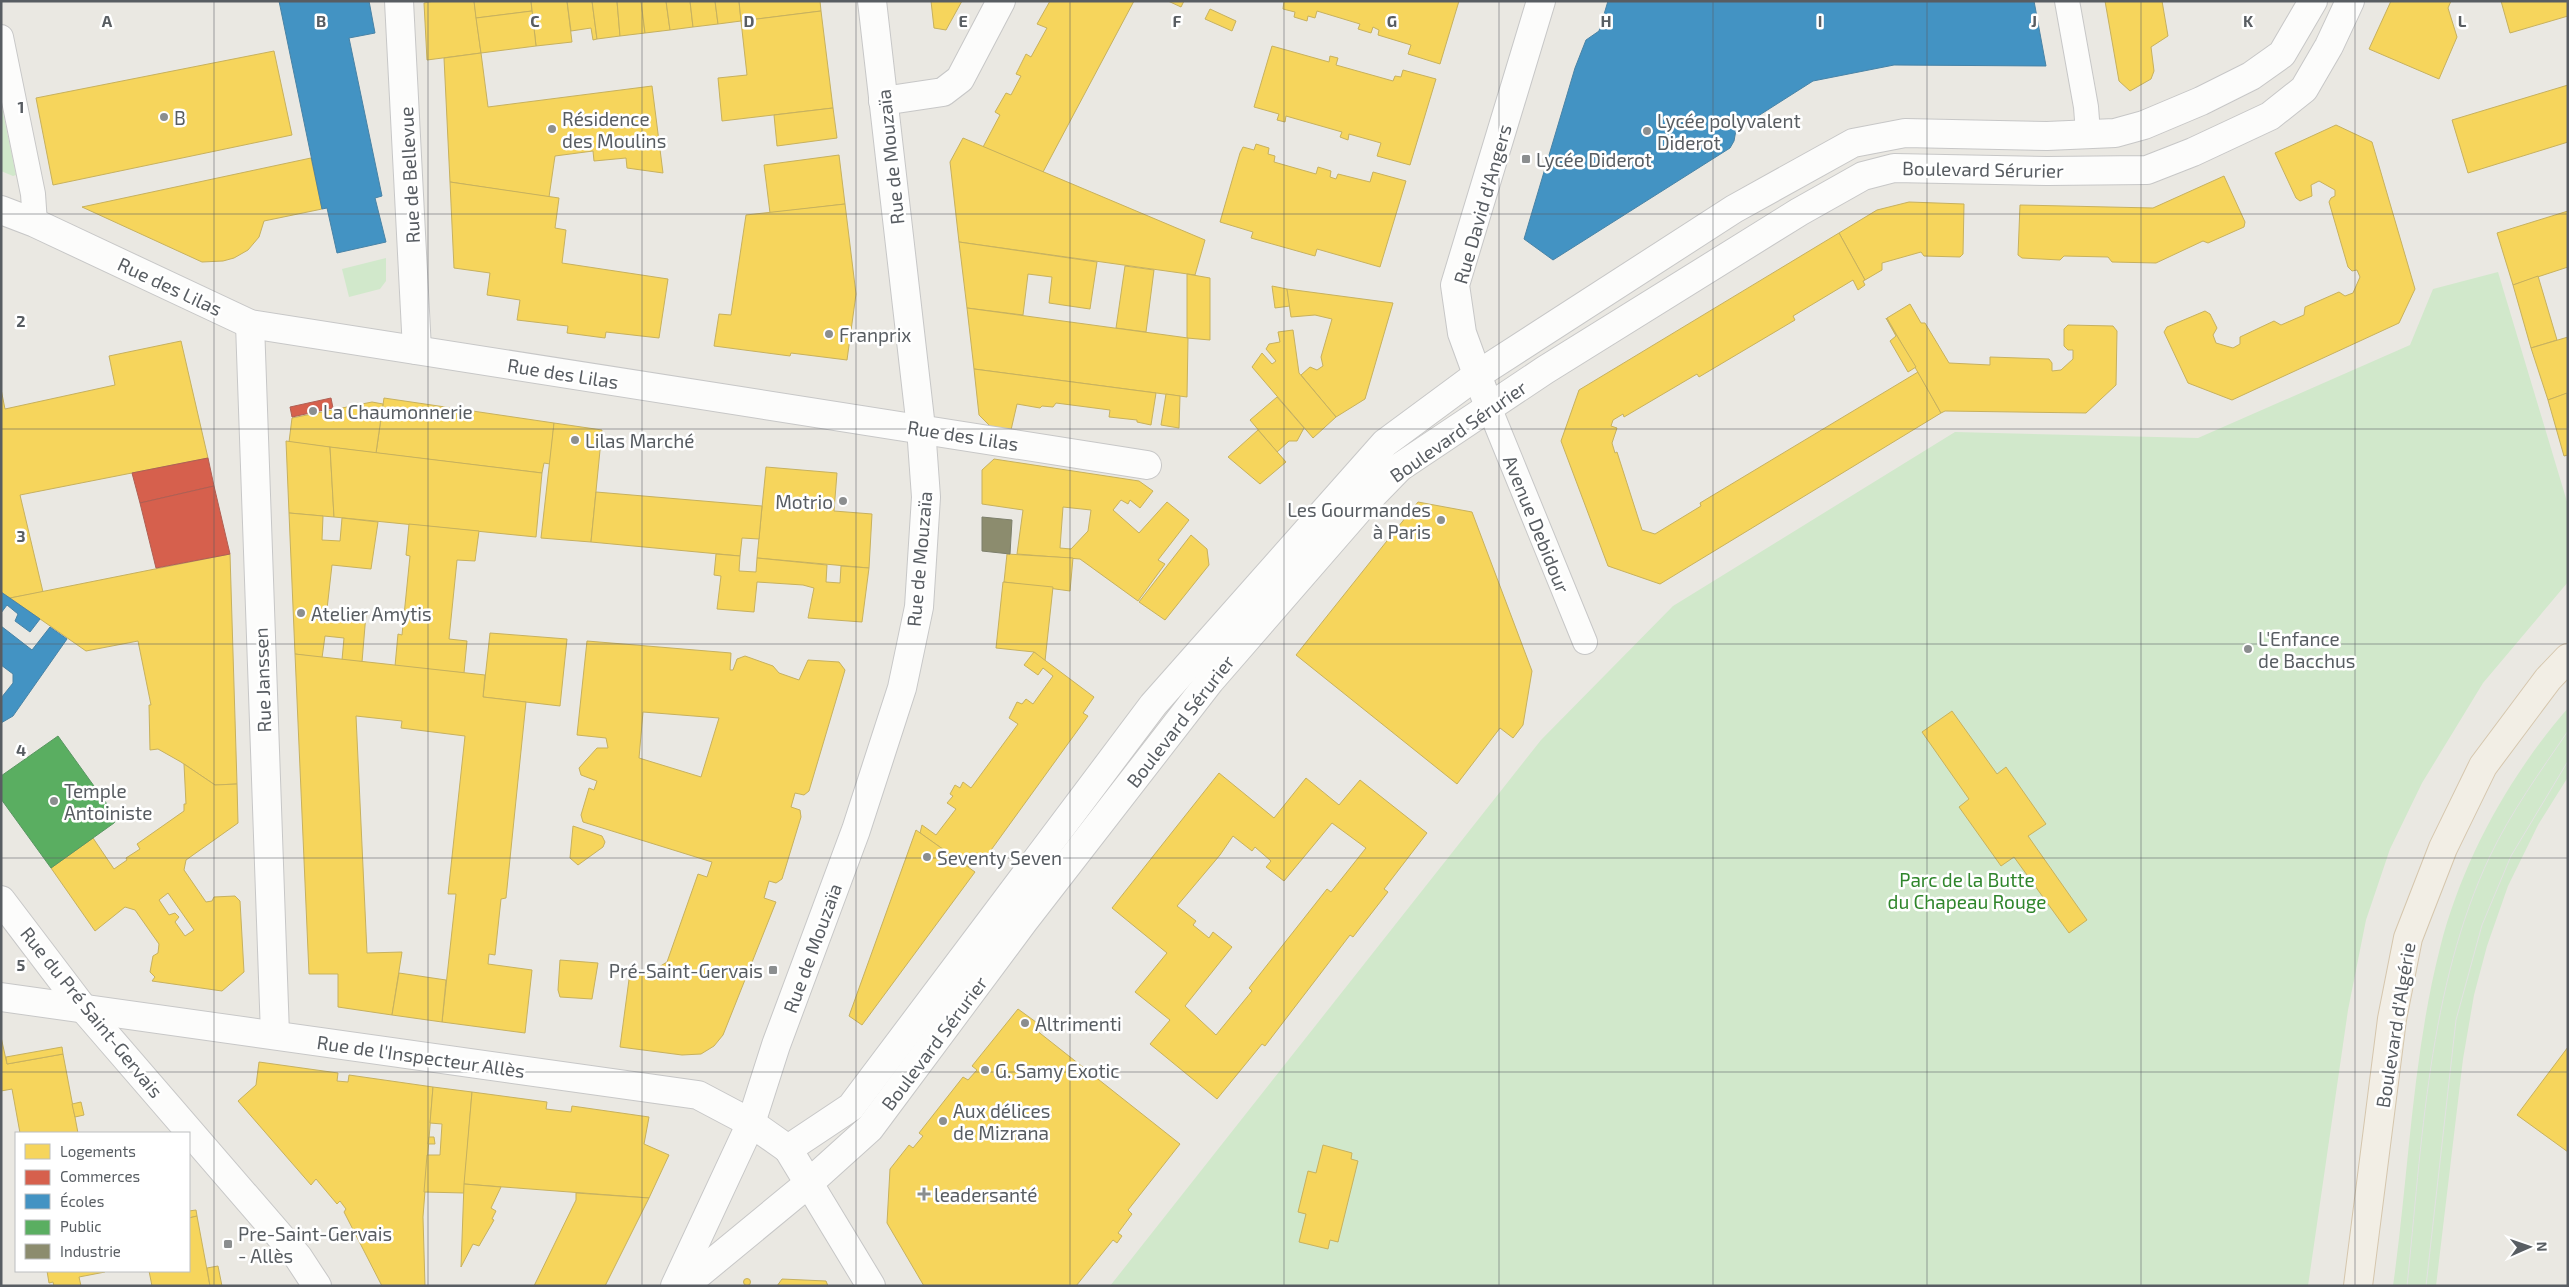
<svg xmlns="http://www.w3.org/2000/svg" width="2569" height="1287" font-family="'Exo 2',sans-serif">
  <rect width="100%" height="100%" fill="#eae8e2"/>
  <g fill="#d1e8cb">
    <polygon points="1,103 16,175 13,176 1,171"/>
    <polygon points="386,258 386,281 380,289 349,297 342,269"/>
    <polygon points="2498,272 2568,505 2568,582 2483,683 2422,783 2390,849 2366,920 2348,1010 2308,1286 1110,1286 1541,740 1673,606 1955,432 2198,438 2410,345 2433,289"/>
    <path d="M2568,708V777L2538,825L2508,886L2487,946L2474,995L2463,1059L2436,1286H2393C2409,1173 2412,1058 2440,948C2462,861 2509,776 2568,708Z"/>
  </g>
  <g fill="#f6d55c" stroke="#c7b15e" fill-rule="evenodd">
    <polygon points="434,1 474,1 481,53 427,60 424,3"/>
    <polygon points="474,1 531,1 532,11 476,18"/>
    <polygon points="531,1 567,1 572,42 536,46"/>
    <polygon points="567,1 592,1 597,39 593,40 591,28 571,31"/>
    <polygon points="592,1 617,1 620,36 597,39"/>
    <polygon points="617,1 641,1 645,33 620,36"/>
    <polygon points="641,1 666,1 670,30 645,33"/>
    <polygon points="666,1 690,1 693,27 670,30"/>
    <polygon points="690,1 715,1 718,24 693,27"/>
    <polygon points="715,1 739,1 741,21 718,24"/>
    <polygon points="739,1 820,1 821,11 741,21"/>
    <polygon points="931,1 962,1 946,30 934,28"/>
    <polygon points="1050,1 1134,1 1043,172 983,147 1000,115 995,112 1006,93 1011,95 1021,76 1016,74 1026,54 1031,57 1047,28 1037,24"/>
    <polygon points="1168,1 1184,1 1181,7"/>
    <polygon points="1284,1 1459,1 1440,64 1408,54 1411,45 1378,35 1379,30 1373,27 1371,33 1358,29 1360,24 1317,11 1315,18 1308,16 1307,21 1294,17 1295,12 1283,9"/>
    <polygon points="2105,1 2162,1 2168,36 2151,47 2154,71 2151,79 2130,91 2119,81"/>
    <polygon points="2391,1 2451,1 2448,8 2457,37 2439,79 2369,49"/>
    <polygon points="2501,1 2568,1 2568,16 2510,33"/>
    <polygon points="1210,9 1236,21 1232,31 1205,19"/>
    <polygon points="532,11 536,46 481,53 476,18"/>
    <polygon points="821,11 833,108 722,121 718,78 747,75 741,21"/>
    <polygon points="1272,46 1329,62 1330,56 1338,58 1336,65 1393,81 1395,76 1401,77 1403,70 1436,79 1410,165 1377,156 1381,143 1349,134 1348,140 1340,137 1342,132 1286,116 1285,122 1277,120 1279,114 1254,107"/>
    <polygon points="274,51 292,135 53,185 36,98"/>
    <polygon points="481,53 488,107 652,86 663,173 627,168 626,158 594,161 593,151 555,156 549,197 450,182 444,58"/>
    <polygon points="2568,85 2568,142 2468,173 2452,120"/>
    <polygon points="833,108 837,138 777,146 774,115"/>
    <polygon points="2336,125 2372,142 2415,289 2399,323 2232,400 2188,383 2164,332 2167,327 2205,311 2210,314 2217,328 2213,335 2216,343 2233,348 2240,344 2240,337 2274,321 2281,325 2304,315 2305,307 2339,292 2345,296 2353,293 2360,277 2357,270 2352,271 2348,267 2329,202 2331,198 2335,196 2335,190 2319,181 2311,185 2312,196 2300,201 2296,198 2275,153"/>
    <polygon points="963,138 1205,240 1195,275 959,242 950,162"/>
    <polygon points="1256,144 1269,148 1268,154 1275,156 1274,162 1316,174 1318,167 1331,171 1330,177 1336,179 1338,174 1370,182 1373,172 1406,181 1380,267 1317,249 1315,256 1251,238 1253,232 1220,222 1240,153 1243,147 1254,150"/>
    <polygon points="839,155 845,204 770,213 764,165"/>
    <polygon points="311,158 322,209 264,221 259,237 248,250 234,258 223,261 202,262 82,207"/>
    <polygon points="2224,176 2245,222 2244,227 2208,243 2203,241 2156,263 2112,262 2108,257 2064,256 2060,260 2022,258 2018,255 2020,205 2153,208"/>
    <polygon points="450,182 559,198 555,228 566,230 562,263 668,279 659,338 606,332 605,338 567,333 568,326 517,320 520,300 487,295 490,273 454,268"/>
    <polygon points="1909,202 1964,204 1963,254 1960,257 1924,256 1921,252 1882,263 1882,270 1865,280 1839,233 1877,210"/>
    <polygon points="845,204 856,294 847,360 791,353 790,356 714,346 719,314 731,315 746,215"/>
    <polygon points="2568,211 2568,267 2513,285 2497,233"/>
    <polygon points="1839,233 1865,280 1863,281 1865,285 1858,290 1853,280 1793,316 1795,320 1699,377 1697,374 1624,417 1623,414 1613,420 1611,426 1617,428 1612,443 1615,453 1617,452 1642,530 1655,534 1701,506 1700,503 1918,372 1941,413 1660,584 1608,566 1561,441 1579,390"/>
    <polygon points="959,242 1097,262 1090,309 1049,303 1052,277 1028,274 1023,315 967,308"/>
    <polygon points="1125,266 1154,270 1146,332 1116,328"/>
    <polygon points="1187,274 1210,278 1210,340 1187,338"/>
    <polygon points="2538,276 2557,340 2531,348 2513,285"/>
    <polygon points="1272,286 1287,289 1290,306 1275,308"/>
    <polygon points="1287,289 1393,303 1365,399 1336,417 1301,375 1310,367 1317,370 1323,366 1321,357 1332,319 1315,315 1291,317"/>
    <polygon points="1910,304 1921,323 1925,323 1949,363 1990,365 1990,357 2049,359 2052,363 2052,371 2061,370 2073,359 2073,350 2068,350 2064,346 2064,329 2068,325 2113,326 2117,331 2116,385 2086,413 1945,411 1941,413 1887,318"/>
    <polygon points="967,308 1188,338 1187,397 974,369"/>
    <polygon points="1886,318 1916,367 1908,372 1890,341 1896,336"/>
    <polygon points="1293,330 1299,373 1336,417 1313,438 1252,367 1262,353 1272,364 1276,361 1266,349 1269,344 1280,342 1278,332"/>
    <polygon points="2568,337 2568,393 2548,400 2531,348"/>
    <polygon points="181,341 208,458 20,495 43,592 10,598 1,592 1,389 5,409 115,385 109,356"/>
    <polygon points="974,369 1156,393 1151,425 1137,422 1137,420 1109,417 1110,410 1056,403 1053,407 1042,406 1040,408 1017,404 1011,430 991,427 979,415"/>
    <polygon points="2567,393 2568,455 2564,456 2548,400"/>
    <polygon points="1166,394 1180,396 1179,428 1161,425"/>
    <polygon points="1277,397 1304,428 1297,441 1289,441 1277,452 1250,420"/>
    <polygon points="384,398 554,423 550,464 544,463 542,473 376,453"/>
    <polygon points="372,402 383,404 376,453 289,442 292,418"/>
    <polygon points="554,423 602,430 591,542 541,538"/>
    <polygon points="1258,430 1286,462 1260,484 1228,457"/>
    <polygon points="286,441 330,447 334,517 289,513"/>
    <polygon points="330,447 542,473 536,537 334,517"/>
    <path d="M994,459L1139,481L1153,491L1140,508L1130,500L1128,504L1121,500L1113,510L1139,533L1167,502L1189,520L1158,560L1165,564L1138,601L1080,559L1017,554L1023,510L982,504V470ZM1063,507L1091,510L1088,531L1071,549L1060,548Z"/>
    <polygon points="766,467 837,473 834,511 872,514 869,568 757,558"/>
    <polygon points="596,492 762,506 759,539 742,538 740,556 591,542"/>
    <polygon points="1418,502 1472,512 1532,671 1523,725 1513,738 1500,728 1457,784 1296,655"/>
    <polygon points="289,513 323,516 322,540 340,541 342,518 378,522 371,569 332,565 327,609 366,614 362,662 342,660 344,638 325,636 322,658 295,654"/>
    <polygon points="409,524 479,531 475,561 457,560 449,639 467,641 464,673 395,666 398,634 402,635 410,556 406,555"/>
    <polygon points="1191,535 1207,549 1209,565 1165,620 1139,602"/>
    <polygon points="230,554 237,784 215,785 181,762 158,749 150,750 149,705 151,705 138,641 86,651 10,598"/>
    <polygon points="716,554 740,556 739,571 756,572 757,558 827,565 826,582 840,583 841,566 869,568 862,622 808,618 814,588 803,585 757,582 754,612 717,609 721,576 714,575"/>
    <polygon points="1007,554 1073,558 1070,591 1004,582"/>
    <polygon points="1003,582 1053,587 1045,661 1034,652 996,648"/>
    <polygon points="490,633 567,639 560,706 483,697"/>
    <path d="M587,641L731,653L730,670H733L737,659L745,656L773,666L779,673L799,680L808,660L839,662L845,670L809,791L804,795L795,793L791,807L800,810L801,817L782,879L776,883L769,881L764,898L776,902L723,1035L714,1046L701,1054L682,1055L620,1047L630,972L648,974L645,970L650,966L654,970L667,962L698,874L707,877L712,862L583,822L581,815L589,788L594,790L597,781L581,775L579,768L597,748H608L606,738L577,735ZM643,712L719,718L701,777L639,758Z"/>
    <polygon points="1034,652 1094,697 1083,713 1088,716 986,857 979,853 968,867 920,833 922,825 936,835 956,809 947,803 953,796 950,794 955,785 960,788 963,782 971,788 1018,724 1009,718 1017,702 1022,704 1026,699 1033,704 1053,676 1043,668 1038,675 1024,665"/>
    <polygon points="295,654 485,675 483,697 526,702 506,898 501,899 495,955 489,954 488,964 532,970 525,1033 442,1022 456,894 448,894 465,736 401,728 402,721 356,716 367,953 402,952 392,1015 338,1007 338,974 309,974"/>
    <polygon points="1952,711 1997,774 2006,767 2046,824 2028,836 2087,920 2069,933 2014,857 2001,866 1959,807 1969,799 1922,732"/>
    <path d="M184,764L215,785L237,784L238,823L186,860L184,870L206,902L212,901L214,897L235,896L240,901L244,972L222,991L152,981L155,977L150,972L153,956L158,953L159,944L135,910L125,907L95,931L51,868L93,838L114,869L127,860L126,858L140,849L137,844L184,811V804H186ZM168,893L194,930L185,936L175,922L179,917L175,913L169,915L159,900Z"/>
    <path d="M1219,773L1274,818L1306,778L1339,805L1360,780L1427,833L1384,889L1388,892L1353,937L1350,935L1265,1046L1262,1044L1217,1099L1150,1044L1170,1020L1135,992L1167,953L1112,908ZM1332,823L1366,848L1331,892L1327,889L1249,988L1252,991L1216,1035L1185,1006L1232,947L1213,932L1209,938L1193,925L1196,921L1177,906L1220,855L1233,836L1252,851L1255,847L1271,861L1266,867L1284,881Z"/>
    <polygon points="573,826 602,836 605,842 603,847 578,865 570,858"/>
    <polygon points="916,830 975,872 862,1025 849,1016"/>
    <polygon points="560,960 598,963 592,999 560,997 558,990"/>
    <polygon points="399,973 446,980 442,1022 392,1015"/>
    <polygon points="1018,1009 1040,1025 1036,1030 1180,1144 1128,1210 1132,1214 1118,1233 1122,1236 1117,1243 1113,1240 1076,1286 924,1286 887,1223 890,1169 909,1145 913,1148 923,1136 919,1133 963,1077 968,1080 977,1070 972,1066"/>
    <polygon points="1,1037 7,1064 63,1054 78,1133 20,1133 12,1089 1,1091"/>
    <polygon points="62,1047 63,1054 7,1064 6,1057"/>
    <polygon points="2568,1047 2568,1152 2517,1115"/>
    <polygon points="259,1062 338,1073 337,1081 348,1082 349,1075 433,1087 423,1217 425,1286 382,1286 344,1212 346,1209 340,1201 337,1204 316,1179 311,1185 238,1101 256,1085"/>
    <polygon points="433,1087 472,1092 464,1193 424,1192 427,1155 440,1155 442,1124 430,1123"/>
    <polygon points="472,1092 547,1102 546,1109 571,1112 572,1106 649,1117 644,1144 669,1155 649,1198 464,1184"/>
    <polygon points="81,1102 84,1115 75,1117 72,1104"/>
    <polygon points="429,1137 434,1137 435,1144 428,1144"/>
    <polygon points="1323,1145 1352,1153 1351,1159 1358,1161 1338,1242 1330,1240 1328,1249 1299,1242 1306,1214 1298,1212 1308,1171 1316,1173"/>
    <polygon points="464,1184 501,1187 491,1208 496,1211 492,1219 494,1220 479,1246 473,1244 461,1267"/>
    <polygon points="576,1193 649,1198 605,1286 534,1286 576,1200"/>
    <polygon points="196,1210 197,1216 189,1218 189,1211"/>
    <polygon points="197,1216 210,1286 152,1286 149,1271 189,1271 189,1218"/>
    <polygon points="218,1266 222,1286 210,1286 207,1268"/>
    <polygon points="47,1271 105,1271 105,1272 79,1277 81,1286 54,1286 53,1282 49,1283"/>
    <circle cx="747" cy="1282" r="3.5"/>
    <polygon points="782,1279 826,1281 828,1286 777,1286"/>
  </g>
  <g fill="#d6604d" stroke="#b05f53">
    <polygon points="331,398 333,408 292,417 290,407"/>
    <polygon points="208,458 214,486 140,503 132,473"/>
    <polygon points="214,486 230,554 156,568 140,503"/>
  </g>
  <g fill="#4393c3" stroke="#4983a6">
    <polygon points="279,1 369,1 375,33 349,38 382,196 375,198 386,242 337,253 327,208 322,209"/>
    <polygon points="1608,1 2034,1 2046,66 1894,65 1813,81 1736,130 1734,141 1730,148 1553,260 1524,239 1575,68 1586,40 1599,31"/>
    <polygon points="1,592 40,619 30,632 15,621 18,614 7,605 1,613"/>
    <polygon points="1,626 32,650 50,627 67,639 13,716 1,723 1,698 13,683 13,674 1,665"/>
  </g>
  <polygon fill="#5aae61" stroke="#599661" points="58,736 117,818 114,823 51,868 1,799 1,776"/>
  <polygon fill="#8c8c6e" stroke="#7c7e6a" points="982,517 1012,520 1010,554 982,551"/>
  <g fill="none" stroke-linecap="round" stroke-linejoin="round">
    <g stroke="#c7c7c7" stroke-width="26">
      <g id="pedestrian">
        <polyline points="2067,1 2086,107 2088,133"/>
        <polyline points="1,37 33,194 35,223"/>
        <polyline points="1489,407 1585,642"/>
      </g>
    </g>
    <g stroke="#c7c7c7" stroke-width="30">
      <g id="minor">
        <polyline points="399,1 417,350"/>
        <polyline points="883,101 943,92 960,79 1001,1"/>
        <polyline points="1,210 35,223 250,324 1147,465"/>
        <polyline points="250,324 275,1035"/>
        <polyline points="1489,407 1462,333 1455,285 1541,1"/>
        <polyline points="1,900 83,1008 298,1257 317,1286"/>
        <polyline points="1,997 698,1095 751,1123 776,1045 856,830 902,688 919,607 926,497 921,428 872,1"/>
        <polyline points="788,1149 871,1286"/>
      </g>
    </g>
    <g stroke="#c7c7c7" stroke-width="30">
      <g id="tertiary">
        <polyline points="675,1286 751,1123 788,1149 851,1107 1153,705 1385,443 1477,375 1734,209 1853,143 1905,133 2047,136 2115,133 2144,125 2201,101 2251,76 2282,54 2313,1"/>
        <polyline points="684,1286 809,1183 870,1128 1024,921 1210,681 1362,506 1400,467 1545,370 1799,212 1863,176 1894,168 2047,171 2147,170 2193,152 2270,116 2304,89 2329,46 2350,1"/>
      </g>
    </g>
    <g stroke="#d5c6ad" stroke-width="30">
      <polyline id="primary" points="2358,1286 2392,1019 2408,938 2443,848 2483,766 2548,679 2568,658"/>
    </g>
    <use href="#pedestrian" stroke="#fcfcfb" stroke-width="24"/>
    <use href="#minor" stroke="#fcfcfb" stroke-width="28"/>
    <use href="#tertiary" stroke="#fcfcfb" stroke-width="28"/>
    <use href="#primary" stroke="#f2eee5" stroke-width="28"/>
    <g stroke="#e2e2e1" stroke-width="1">
      <path d="M2407,1286C2422,1144 2428,987 2490,856C2511,812 2540,772 2568,731"/>
      <polyline points="2426,1286 2456,1020 2482,925 2511,856 2568,761"/>
    </g>
  </g>
  <path fill="none" stroke="#585d62" stroke-width="1" stroke-opacity="0.55" d="M214,1V1286M428,1V1286M642,1V1286M856,1V1286M1070,1V1286M1284,1V1286M1499,1V1286M1713,1V1286M1927,1V1286M2141,1V1286M2355,1V1286M1,214H2568M1,429H2568M1,644H2568M1,858H2568M1,1072H2568"/>
  <g fill="#8b8e8f" stroke="#fff" stroke-width="2">
    <circle cx="164" cy="117" r="5"/>
    <circle cx="552" cy="129" r="5"/>
    <circle cx="1647" cy="131" r="5"/>
    <rect x="1521" y="154" width="10" height="10" rx="2.5"/>
    <circle cx="829" cy="334" r="5"/>
    <circle cx="313" cy="411" r="5"/>
    <circle cx="575" cy="440" r="5"/>
    <circle cx="843" cy="501" r="5"/>
    <circle cx="1441" cy="520" r="5"/>
    <circle cx="301" cy="613" r="5"/>
    <circle cx="2248" cy="649" r="5"/>
    <circle cx="54" cy="801" r="5"/>
    <circle cx="927" cy="857" r="5"/>
    <rect x="768" y="965" width="10" height="10" rx="2.5"/>
    <circle cx="1025" cy="1023" r="5"/>
    <circle cx="985" cy="1070" r="5"/>
    <circle cx="943" cy="1121" r="5"/>
    <path d="M921.5 1186.5h5v5h5v5h-5v5h-5v-5h-5v-5h5z"/>
    <rect x="223" y="1239" width="10" height="10" rx="2.5"/>
  </g>
  <g text-anchor="middle" dominant-baseline="central" stroke-width="5" stroke-linejoin="round" paint-order="stroke">
    <g font-size="19" fill="#585d62" stroke="#fff" text-anchor="start">
      <text x="174" y="117">B</text>
      <text x="562" y="118">Résidence<tspan x="562" dy="22">des Moulins</tspan></text>
      <text x="1657" y="120">Lycée polyvalent<tspan x="1657" dy="22">Diderot</tspan></text>
      <text x="1536" y="159">Lycée Diderot</text>
      <text x="839" y="334">Franprix</text>
      <text x="323" y="411">La Chaumonnerie</text>
      <text x="585" y="440">Lilas Marché</text>
      <text x="833" y="501" text-anchor="end">Motrio</text>
      <text x="1431" y="509" text-anchor="end">Les Gourmandes<tspan x="1431" dy="22">à Paris</tspan></text>
      <text x="311" y="613">Atelier Amytis</text>
      <text x="2258" y="638">L'Enfance<tspan x="2258" dy="22">de Bacchus</tspan></text>
      <text x="64" y="790">Temple<tspan x="64" dy="22">Antoiniste</tspan></text>
      <text x="937" y="857">Seventy Seven</text>
      <text x="763" y="970" text-anchor="end">Pré-Saint-Gervais</text>
      <text x="1035" y="1023">Altrimenti</text>
      <text x="995" y="1070">G. Samy Exotic</text>
      <text x="953" y="1110">Aux délices<tspan x="953" dy="22">de Mizrana</tspan></text>
      <text x="934" y="1194">leadersanté</text>
      <text x="238" y="1233">Pre-Saint-Gervais<tspan x="238" dy="22">- Allès</tspan></text>
    </g>
    <g font-size="19" fill="#585d62" stroke="#fff">
      <text transform="translate(890 157) rotate(-96)">Rue de Mouzaïa</text>
      <text transform="translate(1983 169) rotate(1)">Boulevard Sérurier</text>
      <text transform="translate(409 175) rotate(-93)">Rue de Bellevue</text>
      <text transform="translate(1482 204) rotate(-74)">Rue David d'Angers</text>
      <text transform="translate(170 286) rotate(25)">Rue des Lilas</text>
      <text transform="translate(563 373) rotate(9)">Rue des Lilas</text>
      <text transform="translate(1458 431) rotate(-35)">Boulevard Sérurier</text>
      <text transform="translate(963 435) rotate(9)">Rue des Lilas</text>
      <text transform="translate(1537 524) rotate(68)">Avenue Debidour</text>
      <text transform="translate(919 559) rotate(-85)">Rue de Mouzaïa</text>
      <text transform="translate(262 680) rotate(-92)">Rue Janssen</text>
      <text transform="translate(1180 721) rotate(-52)">Boulevard Sérurier</text>
      <text transform="translate(812 948) rotate(-70)">Rue de Mouzaïa</text>
      <text transform="translate(92 1012) rotate(51)">Rue du Pré Saint-Gervais</text>
      <text transform="translate(2395 1025) rotate(-81)">Boulevard d'Algérie</text>
      <text transform="translate(934 1043) rotate(-53)">Boulevard Sérurier</text>
      <text transform="translate(421 1056) rotate(8)">Rue de l'Inspecteur Allès</text>
    </g>
    <g font-size="19" fill="#30862c" stroke="#fff">
      <text x="1967" y="879">Parc de la Butte<tspan x="1967" dy="22">du Chapeau Rouge</tspan></text>
    </g>
  </g>
  <g font-size="16" text-anchor="middle" font-weight="bold" fill="#585d62" stroke="#fff" stroke-width="5" stroke-linejoin="round" paint-order="stroke">
    <text x="107" y="27">A</text>
    <text x="321" y="27">B</text>
    <text x="535" y="27">C</text>
    <text x="749" y="27">D</text>
    <text x="963" y="27">E</text>
    <text x="1177" y="27">F</text>
    <text x="1392" y="27">G</text>
    <text x="1606" y="27">H</text>
    <text x="1820" y="27">I</text>
    <text x="2034" y="27">J</text>
    <text x="2248" y="27">K</text>
    <text x="2462" y="27">L</text>
    <text x="21" y="113">1</text>
    <text x="21" y="327">2</text>
    <text x="21" y="542">3</text>
    <text x="21" y="756">4</text>
    <text x="21" y="971">5</text>
  </g>
  <rect width="2569" height="1287" fill="none" stroke="#585d62" stroke-width="5"/>
  <rect x="15" y="1132" width="175" height="140" fill="#ffffff" stroke="#bcbec0"/>
  <rect x="25" y="1144" width="25" height="15" fill="#f6d55c" stroke="#bcbec0"/>
  <text x="60" y="1157" font-size="15" fill="#585d62">Logements</text>
  <rect x="25" y="1170" width="25" height="15" fill="#d6604d" stroke="#bcbec0"/>
  <text x="60" y="1182" font-size="15" fill="#585d62">Commerces</text>
  <rect x="25" y="1194" width="25" height="15" fill="#4393c3" stroke="#bcbec0"/>
  <text x="60" y="1207" font-size="15" fill="#585d62">Écoles</text>
  <rect x="25" y="1220" width="25" height="15" fill="#5aae61" stroke="#bcbec0"/>
  <text x="60" y="1232" font-size="15" fill="#585d62">Public</text>
  <rect x="25" y="1244" width="25" height="15" fill="#8c8c6e" stroke="#bcbec0"/>
  <text x="60" y="1257" font-size="15" fill="#585d62">Industrie</text>
  <g transform="translate(2529 1247) rotate(88)" stroke="#ffffff" stroke-width="4" paint-order="stroke">
  <path d="M0-4L9 19L0 12L-9 19Z" fill="#585d62"/>
  <text y="-8" font-size="14" font-weight="bold" text-anchor="middle" fill="#585d62">N</text>
  </g>
</svg>
